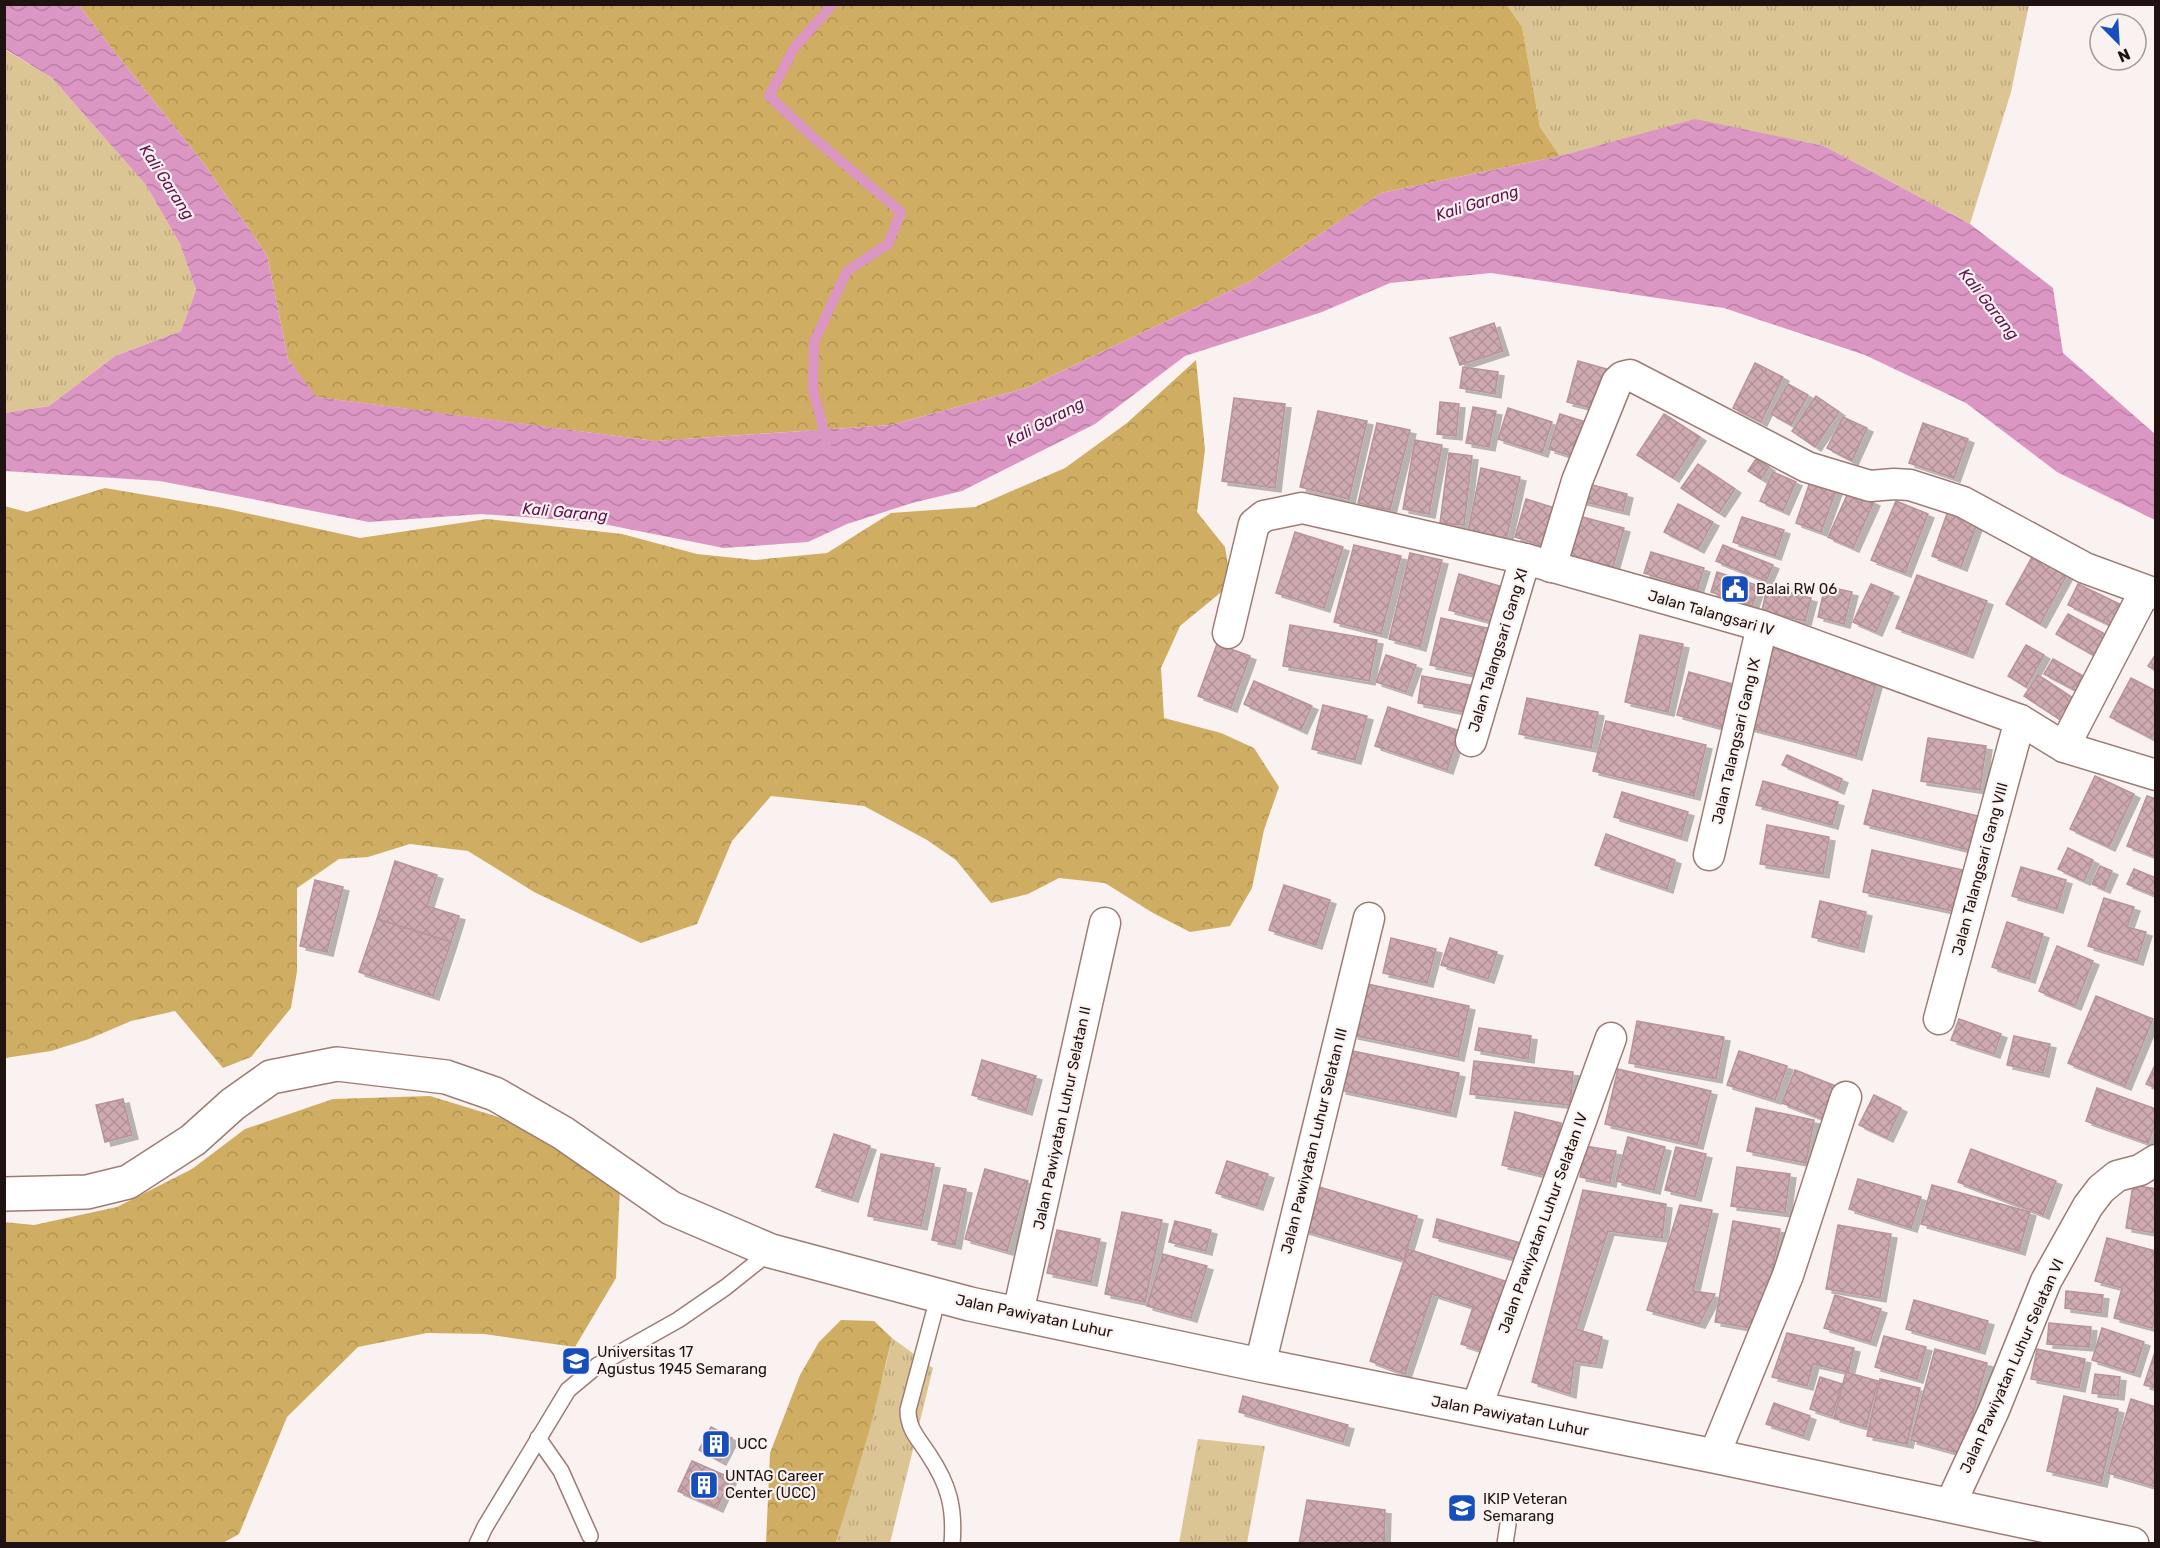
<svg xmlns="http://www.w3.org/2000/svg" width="2160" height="1548" font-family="Rubik,sans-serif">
  <defs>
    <pattern id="grass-tufts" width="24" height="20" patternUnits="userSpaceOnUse" patternTransform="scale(1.5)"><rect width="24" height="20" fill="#dbc594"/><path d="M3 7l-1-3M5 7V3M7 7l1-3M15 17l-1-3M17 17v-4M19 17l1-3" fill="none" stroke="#bca87f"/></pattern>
    <pattern id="forest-crowns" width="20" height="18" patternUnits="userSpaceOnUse" patternTransform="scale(1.5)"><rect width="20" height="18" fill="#cfad62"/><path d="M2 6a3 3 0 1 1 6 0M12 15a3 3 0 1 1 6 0" fill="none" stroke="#b19454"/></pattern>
    <pattern id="water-waves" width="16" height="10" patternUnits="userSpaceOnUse" patternTransform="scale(1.5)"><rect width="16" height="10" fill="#db96c3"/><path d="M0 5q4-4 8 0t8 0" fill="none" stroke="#bc80a6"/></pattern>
    <pattern id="building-cross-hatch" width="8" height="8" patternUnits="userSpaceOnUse" patternTransform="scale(1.5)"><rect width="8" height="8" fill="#ceaab0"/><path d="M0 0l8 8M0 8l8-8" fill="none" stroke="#b09196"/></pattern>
    <filter id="shadow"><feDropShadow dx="6" dy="4" stdDeviation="0" flood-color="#0004"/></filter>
  </defs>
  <rect width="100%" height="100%" fill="#faf2f0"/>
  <g fill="url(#grass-tufts)">
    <polygon points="1507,5 2029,5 2011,92 1970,224 1824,146 1695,120 1560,156 1540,127 1522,27"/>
    <polygon points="4,49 52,78 146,185 180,244 196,290 181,331 115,356 49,406 5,413"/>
    <polygon points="892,1338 933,1368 890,1543 836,1544 886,1364"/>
    <polygon points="1198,1439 1265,1446 1247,1543 1179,1543"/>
  </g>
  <g fill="url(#forest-crowns)">
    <polygon points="79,5 1507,5 1522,27 1540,127 1560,156 1381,193 1251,281 1026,388 891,425 655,441 316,397 288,359 267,255 205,165 106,41"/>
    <polygon points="1196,360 1205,450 1197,512 1225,547 1231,584 1180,626 1161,668 1164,718 1221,733 1254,748 1279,787 1264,830 1252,888 1230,926 1190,932 1153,913 1105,883 1059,878 1028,894 991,903 956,860 927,840 864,806 771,796 732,841 697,924 641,943 534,892 468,851 410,844 368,857 339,859 297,888 297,971 291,1008 251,1057 223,1068 175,1011 131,1021 89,1039 51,1051 5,1058 4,506 27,512 105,488 223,508 360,538 487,519 622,534 697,554 755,560 827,553 891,513 975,507 1065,468 1127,423"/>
    <polygon points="430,1096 551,1133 620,1186 616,1278 575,1347 484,1334 427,1333 358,1347 287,1417 239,1534 223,1543 5,1543 4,1222 34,1225 117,1207 192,1169 245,1129 333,1099"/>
    <polygon points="841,1320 874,1321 892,1338 870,1428 836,1543 766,1543 770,1453 800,1375 819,1342"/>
  </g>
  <polygon fill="url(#water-waves)" points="4,5 79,5 106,41 205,165 267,255 288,359 317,397 655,441 891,425 1026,388 1251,281 1381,193 1560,156 1695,119 1824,146 1970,224 2053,288 2063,353 2155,434 2155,520 2057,472 1966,403 1865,355 1724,308 1491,273 1390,283 1322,312 1185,356 1095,424 962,491 912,503 847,524 808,542 724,548 593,522 482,514 369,522 160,481 5,471 5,413 49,406 115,356 181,331 196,290 180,244 146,185 52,78 5,49"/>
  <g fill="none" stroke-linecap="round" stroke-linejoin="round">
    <polyline stroke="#db96c3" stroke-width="10" points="827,442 813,390 814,342 847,271 888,244 901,212 816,140 769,96 794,48 833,4"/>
  </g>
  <g fill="url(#building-cross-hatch)" stroke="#b7949a" stroke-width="1.5" filter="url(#shadow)">
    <polygon points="1494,323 1503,351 1460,365 1450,338"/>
    <polygon points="1578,361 1614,371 1604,411 1567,402"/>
    <polygon points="1755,363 1783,377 1761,422 1733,408"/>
    <polygon points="1463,367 1498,372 1495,394 1460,388"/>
    <polygon points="1788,384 1808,395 1791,425 1771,414"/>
    <polygon points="1816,396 1839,412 1815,447 1792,431"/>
    <polygon points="1234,398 1285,404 1275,488 1222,481"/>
    <polygon points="1440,402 1459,404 1456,436 1437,434"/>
    <polygon points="1473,407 1496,411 1489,447 1466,443"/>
    <polygon points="1508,408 1552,422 1542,453 1498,439"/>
    <polygon points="1318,411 1367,421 1349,499 1300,487"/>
    <polygon points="1560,414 1592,424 1582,459 1549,449"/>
    <polygon points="1664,414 1700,437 1673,478 1637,455"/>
    <polygon points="1843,417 1867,428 1852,461 1827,448"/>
    <polygon points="1377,423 1410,430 1390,510 1358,503"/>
    <polygon points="1923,423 1968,439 1954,478 1909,463"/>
    <polygon points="1415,440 1442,445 1429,514 1403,509"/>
    <polygon points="1449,453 1472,456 1464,525 1440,523"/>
    <polygon points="1756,459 1769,467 1761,479 1748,471"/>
    <polygon points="1698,464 1735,489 1719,513 1681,488"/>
    <polygon points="1481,468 1520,477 1506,540 1468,532"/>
    <polygon points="1773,472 1796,482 1783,511 1760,501"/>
    <polygon points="1811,479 1837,488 1821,532 1796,523"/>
    <polygon points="1585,483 1627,494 1623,511 1581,501"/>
    <polygon points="1849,491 1874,502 1853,548 1828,537"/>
    <polygon points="1526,499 1558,509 1546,547 1515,537"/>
    <polygon points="1896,501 1928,514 1905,573 1871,560"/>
    <polygon points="1678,504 1713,522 1698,549 1664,532"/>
    <polygon points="1948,511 1978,521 1961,567 1932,556"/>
    <polygon points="1575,515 1624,528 1613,567 1564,555"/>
    <polygon points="1742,517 1784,530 1775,556 1733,542"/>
    <polygon points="1295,532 1343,547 1324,608 1276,593"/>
    <polygon points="1354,545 1401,556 1381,634 1334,622"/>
    <polygon points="1723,545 1773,565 1766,581 1716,561"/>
    <polygon points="2036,550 2070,569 2040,624 2006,604"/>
    <polygon points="1651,552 1704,568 1697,590 1644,573"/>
    <polygon points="1410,553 1442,560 1420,647 1389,639"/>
    <polygon points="1717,572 1759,586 1752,606 1711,592"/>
    <polygon points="1459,574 1503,587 1493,622 1449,610"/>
    <polygon points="1917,575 1987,601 1967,654 1896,628"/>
    <polygon points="1871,584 1893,593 1876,632 1853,622"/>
    <polygon points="2078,584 2126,607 2116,628 2068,605"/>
    <polygon points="1825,586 1852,592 1844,624 1818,617"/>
    <polygon points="1767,587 1811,598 1805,621 1762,611"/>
    <polygon points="2068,614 2114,639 2102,660 2056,634"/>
    <polygon points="1441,618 1492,629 1482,676 1430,665"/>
    <polygon points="1290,625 1377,640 1369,681 1283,666"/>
    <polygon points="1640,635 1683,644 1668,712 1625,702"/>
    <polygon points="1766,642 1879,673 1856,756 1743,726"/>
    <polygon points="1217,644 1250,656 1231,708 1198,696"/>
    <polygon points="2026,645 2044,655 2026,687 2008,676"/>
    <polygon points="2156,654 2156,671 2148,666"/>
    <polygon points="1386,655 1416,665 1406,692 1376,682"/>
    <polygon points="2053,659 2092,681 2084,695 2044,674"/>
    <polygon points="1689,672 1740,686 1728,729 1677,715"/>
    <polygon points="2038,675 2079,702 2065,723 2024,696"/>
    <polygon points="1422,676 1470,685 1465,712 1418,703"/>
    <polygon points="2131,678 2156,691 2156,730 2151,738 2110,717"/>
    <polygon points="1254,681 1312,706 1301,730 1244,704"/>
    <polygon points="1527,698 1598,712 1591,748 1519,734"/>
    <polygon points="1323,705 1367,716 1355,760 1312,749"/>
    <polygon points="1388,707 1460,731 1447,770 1375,746"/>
    <polygon points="1606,721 1706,745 1694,796 1593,771"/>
    <polygon points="1928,738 1986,746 1980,790 1921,781"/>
    <polygon points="1787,755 1842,779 1838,790 1782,765"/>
    <polygon points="2095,776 2134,794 2109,847 2070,829"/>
    <polygon points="1763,781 1838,802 1832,825 1756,805"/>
    <polygon points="1873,790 1982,817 1973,851 1864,824"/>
    <polygon points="1622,792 1688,812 1681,837 1614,817"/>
    <polygon points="2147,796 2156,799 2156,857 2127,846"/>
    <polygon points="1767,825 1829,837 1823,874 1760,864"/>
    <polygon points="1606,834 1675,860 1667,889 1595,865"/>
    <polygon points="2068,848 2093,860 2084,881 2058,869"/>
    <polygon points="1872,850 1972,872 1962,913 1863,892"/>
    <polygon points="395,861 437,875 427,906 459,916 451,942 377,919"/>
    <polygon points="2100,866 2112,871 2104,889 2092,884"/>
    <polygon points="2021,867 2066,880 2057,909 2012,896"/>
    <polygon points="2134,869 2156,878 2156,896 2127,884"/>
    <polygon points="315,880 343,887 327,952 300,946"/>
    <polygon points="1284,885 1330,900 1316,945 1269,930"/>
    <polygon points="2104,898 2134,907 2127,927 2146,932 2137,961 2088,946"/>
    <polygon points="1820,901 1866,912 1858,948 1812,937"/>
    <polygon points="377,919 451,942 433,996 359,972"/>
    <polygon points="2007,922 2043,934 2029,979 1992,967"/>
    <polygon points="1391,938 1436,949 1427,983 1383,973"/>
    <polygon points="1450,938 1497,952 1488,979 1441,965"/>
    <polygon points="2057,946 2093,961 2075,1006 2039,991"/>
    <polygon points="1363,983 1469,1006 1458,1057 1352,1035"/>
    <polygon points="2096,996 2153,1019 2125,1086 2068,1063"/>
    <polygon points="1959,1019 2001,1034 1994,1054 1951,1040"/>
    <polygon points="1637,1021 1724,1037 1716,1079 1629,1063"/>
    <polygon points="1479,1028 1531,1036 1528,1059 1475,1050"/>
    <polygon points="2014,1036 2050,1044 2043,1073 2007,1065"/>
    <polygon points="1348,1050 1459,1073 1450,1113 1340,1090"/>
    <polygon points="1739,1051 1787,1066 1775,1100 1727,1085"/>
    <polygon points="982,1060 1036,1076 1026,1111 972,1095"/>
    <polygon points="1474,1061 1573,1072 1570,1105 1470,1094"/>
    <polygon points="2156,1063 2156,1088 2146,1084"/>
    <polygon points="1618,1069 1711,1091 1697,1145 1605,1124"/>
    <polygon points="1795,1070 1841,1088 1829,1121 1782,1103"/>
    <polygon points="2097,1088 2156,1109 2156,1122 2148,1143 2086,1121"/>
    <polygon points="1874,1095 1901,1108 1887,1138 1859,1125"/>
    <polygon points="123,1099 132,1135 105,1142 96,1105"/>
    <polygon points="1756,1108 1814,1120 1806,1163 1747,1151"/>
    <polygon points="1515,1112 1561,1123 1548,1176 1502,1165"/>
    <polygon points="834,1134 870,1146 852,1198 816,1187"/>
    <polygon points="1628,1137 1665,1147 1654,1190 1616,1181"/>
    <polygon points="1585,1146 1616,1151 1610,1183 1580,1177"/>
    <polygon points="1676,1147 1706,1154 1695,1197 1665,1190"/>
    <polygon points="1971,1149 2056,1181 2043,1215 1958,1182"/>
    <polygon points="881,1154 934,1164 921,1226 868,1216"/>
    <polygon points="1227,1161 1268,1174 1257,1206 1216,1193"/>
    <polygon points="1737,1167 1790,1174 1785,1213 1731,1206"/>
    <polygon points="985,1169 1028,1181 1007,1251 965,1239"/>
    <polygon points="1858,1179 1921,1197 1911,1228 1849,1209"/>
    <polygon points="944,1185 966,1189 955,1245 932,1240"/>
    <polygon points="1932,1185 2030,1212 2019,1251 1921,1224"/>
    <polygon points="2133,1185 2156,1189 2156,1233 2126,1228"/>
    <polygon points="1316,1186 1417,1216 1404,1260 1303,1230"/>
    <polygon points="1583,1190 1666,1204 1662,1238 1608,1231 1576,1329 1602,1337 1596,1364 1574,1361 1570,1394 1532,1382"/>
    <polygon points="1680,1205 1712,1210 1693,1291 1715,1294 1699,1324 1647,1310"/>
    <polygon points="1122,1212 1162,1220 1145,1302 1105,1294"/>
    <polygon points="1437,1219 1528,1245 1524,1261 1433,1237"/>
    <polygon points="1175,1221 1211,1230 1206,1251 1169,1242"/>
    <polygon points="1733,1221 1780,1229 1761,1330 1715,1322"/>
    <polygon points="1838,1225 1891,1234 1880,1298 1826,1289"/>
    <polygon points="1057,1230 1100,1239 1091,1282 1047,1273"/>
    <polygon points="2107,1238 2156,1251 2156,1314 2152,1328 2114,1318 2122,1288 2095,1281"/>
    <polygon points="1408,1249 1517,1285 1493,1354 1461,1344 1473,1307 1432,1294 1405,1374 1370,1361"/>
    <polygon points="1163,1254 1207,1266 1191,1318 1147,1306"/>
    <polygon points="2066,1291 2103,1295 2101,1313 2065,1308"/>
    <polygon points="1835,1295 1881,1309 1870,1342 1824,1328"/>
    <polygon points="1914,1300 1988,1321 1979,1350 1906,1329"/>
    <polygon points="2049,1323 2091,1327 2089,1347 2047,1344"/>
    <polygon points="2102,1328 2144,1342 2134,1373 2092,1360"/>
    <polygon points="1787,1333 1854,1348 1848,1372 1813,1364 1807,1386 1772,1377"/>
    <polygon points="1884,1336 1926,1347 1917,1379 1875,1367"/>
    <polygon points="1935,1349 1987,1363 1962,1454 1911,1440"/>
    <polygon points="2037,1349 2085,1359 2079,1388 2031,1379"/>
    <polygon points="2156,1349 2156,1388 2144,1385"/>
    <polygon points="1846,1372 1878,1381 1866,1427 1834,1418"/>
    <polygon points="2095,1374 2120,1377 2118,1396 2092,1393"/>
    <polygon points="1820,1377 1842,1384 1832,1416 1810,1409"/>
    <polygon points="1880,1379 1920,1388 1907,1444 1867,1436"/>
    <polygon points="1243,1396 1348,1425 1343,1442 1239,1412"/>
    <polygon points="2064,1396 2118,1409 2101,1483 2047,1471"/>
    <polygon points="2131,1399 2156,1407 2156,1487 2108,1473"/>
    <polygon points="1774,1403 1810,1416 1803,1436 1766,1424"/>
    <polygon points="711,1427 732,1438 720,1461 699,1450"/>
    <polygon points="692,1461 731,1478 717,1508 678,1491"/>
    <polygon points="1307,1500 1385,1510 1384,1544 1299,1544"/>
  </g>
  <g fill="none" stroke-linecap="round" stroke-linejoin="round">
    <g stroke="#9d7c74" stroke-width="18">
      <g id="lane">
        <path d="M939,1294L908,1410C908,1430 919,1439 929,1455C949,1485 955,1508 952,1544"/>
        <polyline points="538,1438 561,1471 590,1536"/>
        <polyline points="477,1544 485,1527 568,1390 598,1365 678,1320 726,1287 771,1251"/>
        <polyline points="1505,1544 1508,1524"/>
      </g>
    </g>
    <g stroke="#9d7c74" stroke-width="33">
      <g id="street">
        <polyline points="1551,567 1577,481 1617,382 1622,377 1630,375 1807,467 1870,486 1894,484 1910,485 1963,502 2085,568 2156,594"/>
        <polyline points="1228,633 1254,524 1264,516 1302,508 1525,559 1762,626 2020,720 2064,747 2156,775"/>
        <polyline points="1471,741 1525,559"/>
        <polyline points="2064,747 2145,591"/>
        <polyline points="1709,855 1762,626"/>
        <polyline points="1939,1019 2020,720"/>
        <polyline points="1018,1313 1105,923"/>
        <polyline points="1260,1365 1369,918"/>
        <polyline points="1476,1409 1611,1038"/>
        <polyline points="1714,1456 1788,1275 1846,1097"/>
        <polyline points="1950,1505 1994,1410 2046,1281 2088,1206 2101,1189 2117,1176 2140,1170 2156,1160"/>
      </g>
    </g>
    <g stroke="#9d7c74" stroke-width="36">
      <polyline id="secondary" points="4,1194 87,1192 128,1182 193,1140 233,1104 271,1077 337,1064 446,1077 495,1094 563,1133 671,1208 771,1251 970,1304 1260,1365 1714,1456 2132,1544"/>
    </g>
    <use href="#lane" stroke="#fff" stroke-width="15"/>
    <use href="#street" stroke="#fff" stroke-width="30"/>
    <use href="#secondary" stroke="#fff" stroke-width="33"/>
  </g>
  <defs>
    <g id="civic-square" transform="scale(1.5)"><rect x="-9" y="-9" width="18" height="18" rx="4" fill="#164fbb" stroke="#faf2f0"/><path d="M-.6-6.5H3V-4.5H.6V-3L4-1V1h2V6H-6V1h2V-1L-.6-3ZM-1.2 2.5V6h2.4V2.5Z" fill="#fff"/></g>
    <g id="university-square" transform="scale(1.5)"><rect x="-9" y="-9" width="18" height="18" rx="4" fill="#164fbb" stroke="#faf2f0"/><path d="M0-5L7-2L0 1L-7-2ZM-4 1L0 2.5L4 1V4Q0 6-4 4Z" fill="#fff"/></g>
    <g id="building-square" transform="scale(1.5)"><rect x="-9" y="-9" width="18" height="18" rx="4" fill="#164fbb" stroke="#faf2f0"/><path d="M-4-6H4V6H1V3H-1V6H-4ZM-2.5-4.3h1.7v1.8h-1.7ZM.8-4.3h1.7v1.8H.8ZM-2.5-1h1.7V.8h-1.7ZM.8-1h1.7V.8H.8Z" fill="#fff"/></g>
  </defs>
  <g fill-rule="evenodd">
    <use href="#civic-square" x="1735" y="589"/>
    <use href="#university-square" x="576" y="1361"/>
    <use href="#building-square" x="716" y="1444"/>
    <use href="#building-square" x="704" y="1485"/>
    <use href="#university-square" x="1462" y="1508"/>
  </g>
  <g text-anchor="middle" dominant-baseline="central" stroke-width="4.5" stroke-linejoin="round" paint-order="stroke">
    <g font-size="15" fill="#1f1210" stroke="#faf2f0" text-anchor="start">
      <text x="1756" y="589">Balai RW 06</text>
      <text x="597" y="1352">Universitas 17<tspan x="597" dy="17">Agustus 1945 Semarang</tspan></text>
      <text x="737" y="1444">UCC</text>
      <text x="725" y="1476">UNTAG Career<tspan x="725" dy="17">Center (UCC)</tspan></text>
      <text x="1483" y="1499">IKIP Veteran<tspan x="1483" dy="17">Semarang</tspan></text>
    </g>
    <g font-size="15" fill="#1f1210" stroke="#faf2f0">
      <text transform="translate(1711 613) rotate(16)">Jalan Talangsari IV</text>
      <text transform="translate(1498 650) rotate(-73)">Jalan Talangsari Gang XI</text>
      <text transform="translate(1736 741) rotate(-77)">Jalan Talangsari Gang IX</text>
      <text transform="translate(1980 869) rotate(-75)">Jalan Talangsari Gang VIII</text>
      <text transform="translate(1062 1118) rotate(-78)">Jalan Pawiyatan Luhur Selatan II</text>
      <text transform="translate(1314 1141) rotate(-76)">Jalan Pawiyatan Luhur Selatan III</text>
      <text transform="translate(1543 1223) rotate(-70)">Jalan Pawiyatan Luhur Selatan IV</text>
      <text transform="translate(1034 1316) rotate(12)">Jalan Pawiyatan Luhur</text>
      <text transform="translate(2012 1366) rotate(-66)">Jalan Pawiyatan Luhur Selatan VI</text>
      <text transform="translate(1510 1416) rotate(11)">Jalan Pawiyatan Luhur</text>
    </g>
    <g font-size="16" font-style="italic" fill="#62114e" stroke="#faf2f0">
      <text transform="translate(167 182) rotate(57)">Kali Garang</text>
      <text transform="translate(1477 203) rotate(-17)">Kali Garang</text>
      <text transform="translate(1989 304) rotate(52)">Kali Garang</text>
      <text transform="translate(1045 422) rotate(-28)">Kali Garang</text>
      <text transform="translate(565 512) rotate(5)">Kali Garang</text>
    </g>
  </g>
  <rect width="2160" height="1548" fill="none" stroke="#1f1210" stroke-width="12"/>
  <g transform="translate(2118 42) rotate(156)"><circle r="28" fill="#faf2f0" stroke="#a29896" stroke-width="1.5"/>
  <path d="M0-4.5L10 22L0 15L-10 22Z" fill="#164fbb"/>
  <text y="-9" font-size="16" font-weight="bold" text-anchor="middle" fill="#1f1210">N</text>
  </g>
</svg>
